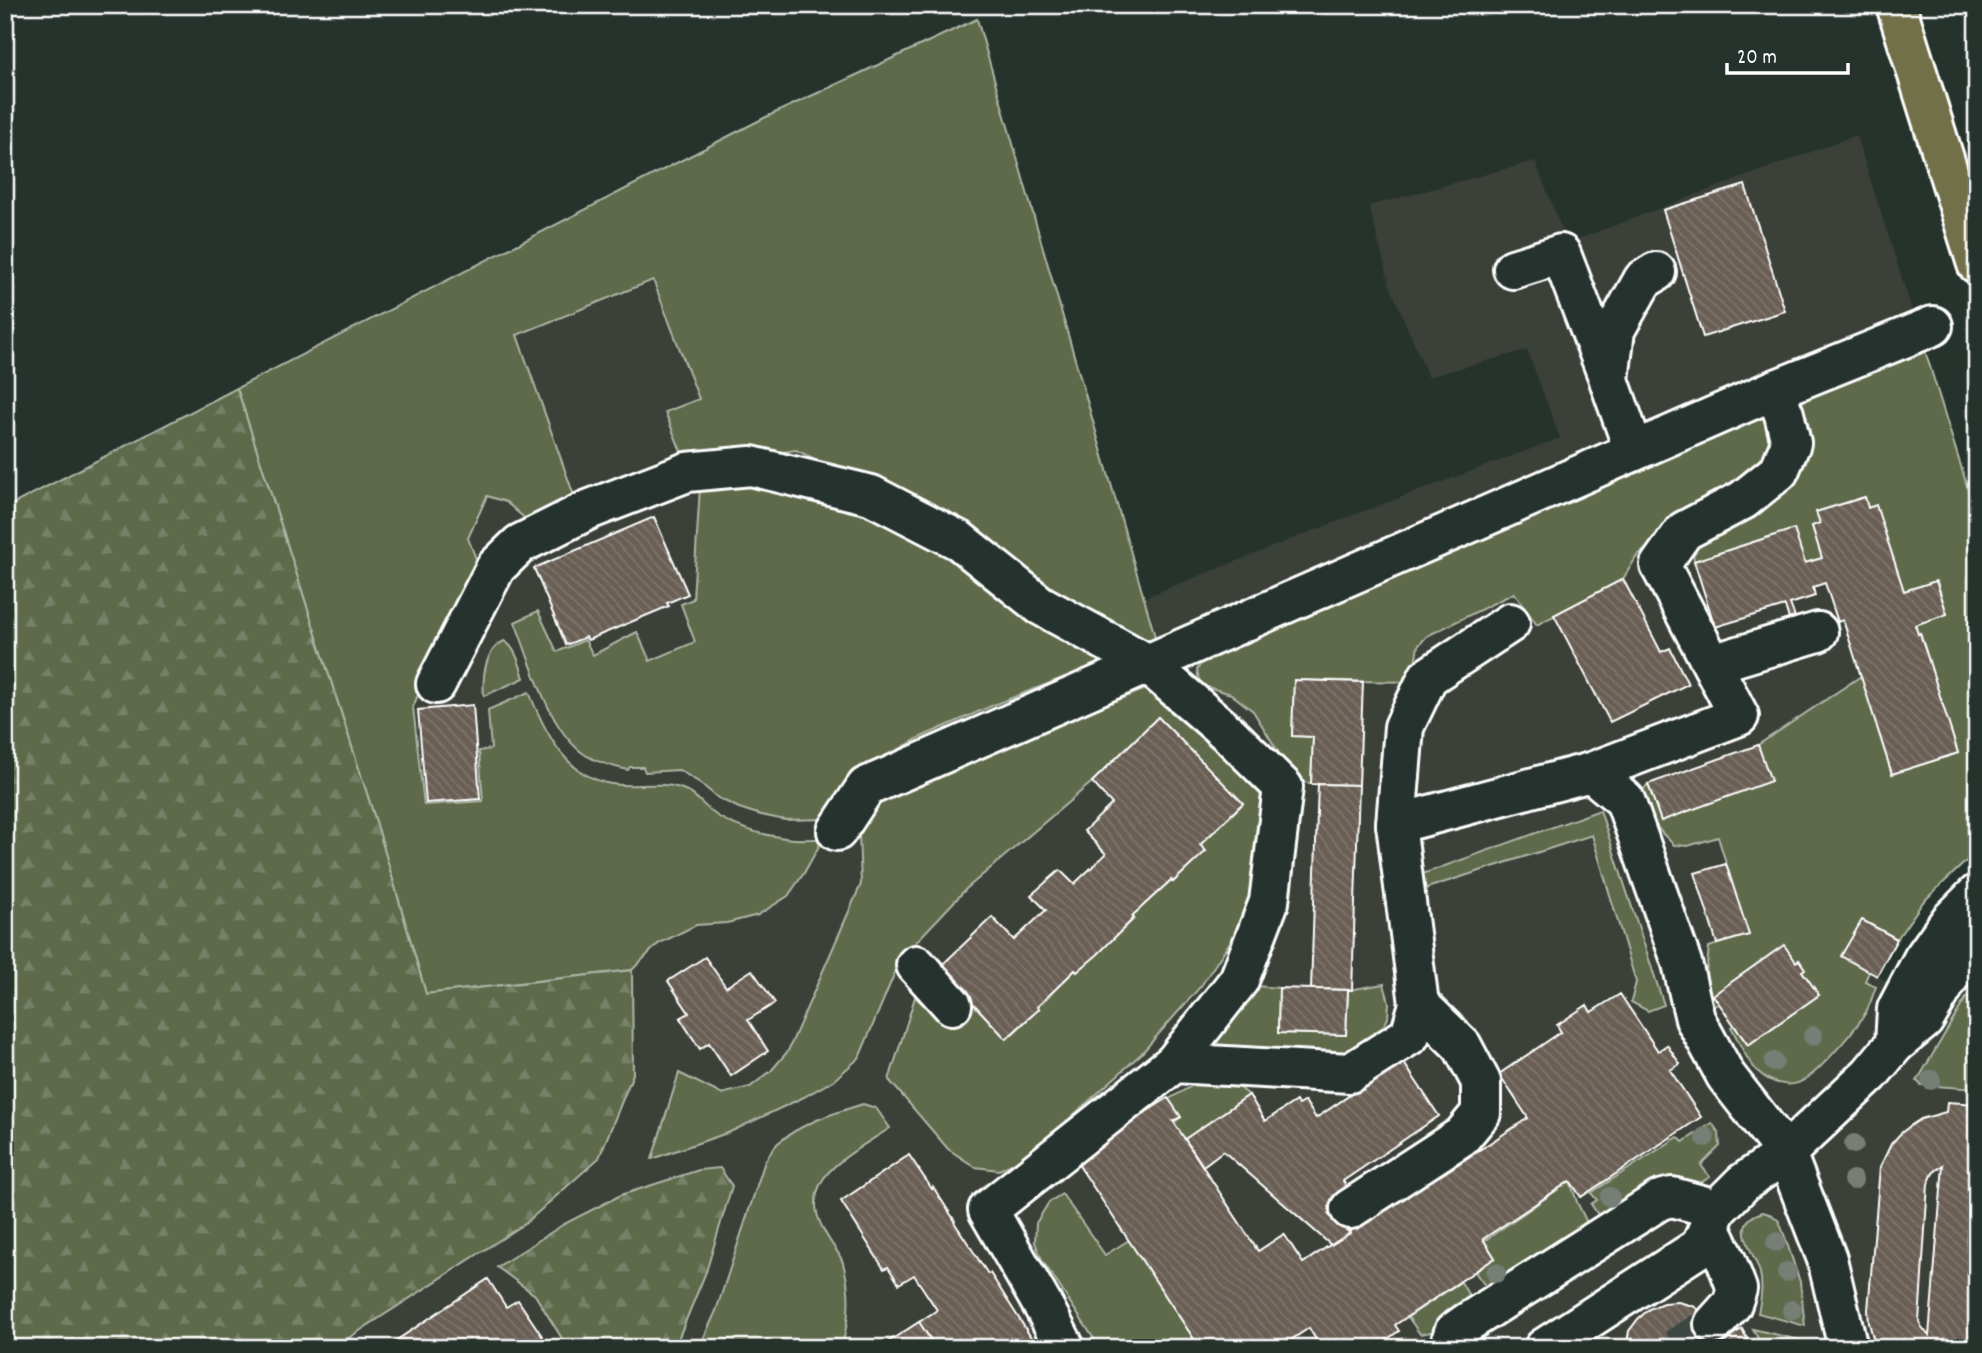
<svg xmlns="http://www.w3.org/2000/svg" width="1982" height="1353" font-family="Dekko,sans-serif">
  <defs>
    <pattern id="forest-firs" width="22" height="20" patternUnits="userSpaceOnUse" patternTransform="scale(1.75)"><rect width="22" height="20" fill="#5e6b4c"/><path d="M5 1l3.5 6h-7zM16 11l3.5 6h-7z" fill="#768167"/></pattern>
    <pattern id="building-back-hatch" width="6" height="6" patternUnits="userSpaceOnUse" patternTransform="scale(1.75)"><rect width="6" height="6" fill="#695e54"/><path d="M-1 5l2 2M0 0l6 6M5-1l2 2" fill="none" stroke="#80766e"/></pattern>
  </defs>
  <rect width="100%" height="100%" fill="#26332d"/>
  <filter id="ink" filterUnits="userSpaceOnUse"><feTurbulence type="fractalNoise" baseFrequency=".0143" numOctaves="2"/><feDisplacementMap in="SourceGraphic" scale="14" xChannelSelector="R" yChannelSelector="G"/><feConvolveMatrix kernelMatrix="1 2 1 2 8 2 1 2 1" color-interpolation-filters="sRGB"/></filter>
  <g filter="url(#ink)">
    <polygon fill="#3a4039" points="977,19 1143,598 1351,516 1560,438 1527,350 1428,377 1390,286 1369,206 1535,161 1567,243 1856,135 1922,341 1977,851 1923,902 1897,939 1877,976 1917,997 1941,993 1963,1004 1967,996 1977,1001 1977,1348 5,1348 5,1188 426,994 377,825 237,388 766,117"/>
    <g fill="#5e6b4c" stroke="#aeb5a6" stroke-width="2">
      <path d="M977,19L1156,640L1139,645L1100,629L976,535L796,450L687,466L665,412L699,399L653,280L517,335L578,507L537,529L506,502L487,496L468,538L478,564L461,591L413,707L424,805L483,801L479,751L491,749L488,710L529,692C546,735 569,783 622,785C641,786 661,782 680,788C696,793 705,809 719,817C738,828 763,835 785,838C797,840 811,839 823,839L804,873L788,896L758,915L727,923L696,925L658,944L632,970L426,994L377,825L237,388L766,117Z"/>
      <path d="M1922,341L1977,518V851L1923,902L1897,939L1862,920L1842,956L1869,972L1865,981L1876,987C1872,997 1869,1009 1863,1017C1853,1032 1819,1072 1804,1080C1793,1087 1779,1085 1768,1079C1749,1069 1741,1045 1731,1027L1734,1026L1748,1045L1819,995L1802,971L1804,969L1799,960L1796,962L1784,946L1714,995L1719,1003L1710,1009L1705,984L1709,947L1748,934L1718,837L1688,846L1674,845L1662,833L1636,799L1648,784L1661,821L1770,781L1758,745L1861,676L1892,774L1958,753L1920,634H1918L1915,625L1947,614L1937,581L1904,591L1876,506L1868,508L1864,497L1817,512L1820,523L1812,526L1822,558L1805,563L1694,561L1692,541L1759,514L1789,485L1793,395Z"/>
      <polygon points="1760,410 1773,427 1770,462 1674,526 1637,556 1623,579 1537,625 1514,593 1427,636 1418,646 1412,682 1294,680 1292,735 1313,737 1311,784 1295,779 1253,711 1231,694 1200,685 1197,670 1207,653"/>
      <path d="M752,482L868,507L1116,657L996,704L919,738L857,774L826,819L785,820L761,815L739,808L718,798L700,783L679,770L645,772L643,767H630L628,770C614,767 599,763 587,756C549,733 531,662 515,622L538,611L557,652L585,640L593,655L637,632L650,661L695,642L681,604L693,599L700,487Z"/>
      <path d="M504,641C516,647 520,666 524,678L484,696C482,676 485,650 504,641Z"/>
      <polygon points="1149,688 1238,764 1261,795 1249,896 1236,933 1201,986 1141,1054 1028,1156 999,1170 975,1167 948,1149 889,1080 915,997 945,1024 971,1002 1007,1039 1039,1009 1037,1007 1075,970 1077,972 1134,919 1132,916 1171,880 1173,882 1205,851 1200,845 1243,804 1158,717 1092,782 966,889 901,958 859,1058 834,1080 804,1097 730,1132 652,1159 679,1073 721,1094 750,1087 771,1071 788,1051 861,884 859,834 860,817 877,797 972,756"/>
      <polygon points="1600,810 1664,1005 1648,1011 1631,1002 1636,982 1592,835 1405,895 1414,877"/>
      <polygon points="1384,984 1389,1002 1388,1018 1380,1032 1338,1058 1210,1046 1256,986 1279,988 1278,1033 1346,1035 1348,990"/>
      <polygon points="1967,996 1977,1001 1977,1089 1921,1085 1917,1081"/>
      <polygon points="1204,1079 1230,1080 1249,1095 1185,1139 1174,1123 1181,1117 1169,1099"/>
      <path d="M863,1104L876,1108L890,1128C871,1141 829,1163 820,1185C810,1207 820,1226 832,1244C836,1250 841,1256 843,1263C851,1291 850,1320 841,1348H699L716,1311L765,1161C769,1155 773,1148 778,1143C801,1123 834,1113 863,1104Z"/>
      <polygon points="1712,1123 1719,1133 1720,1146 1701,1165 1710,1177 1697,1185 1602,1221 1591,1204 1597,1200 1591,1193 1678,1137 1683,1142"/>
      <polygon points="1570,1181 1577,1202 1590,1229 1491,1294 1475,1272 1495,1258 1484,1241"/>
      <polygon points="1062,1194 1105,1255 1129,1240 1200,1348 1100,1348 1042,1260 1035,1242 1036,1223 1049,1202"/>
      <path d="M1763,1212L1772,1215L1779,1221L1785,1237L1800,1282L1805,1326L1758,1313C1761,1299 1763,1287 1760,1273C1754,1250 1727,1223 1763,1212Z"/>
      <polygon points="1461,1282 1473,1303 1443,1330 1420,1334 1408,1317"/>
      <polygon points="1753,1329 1804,1341 1805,1348 1763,1348"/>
    </g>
    <g fill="url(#forest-firs)" stroke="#aeb5a6" stroke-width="2">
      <polygon points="237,388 377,825 426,994 632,970 633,1074 599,1158 526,1223 333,1348 5,1348 5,508"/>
      <polygon points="720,1168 732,1186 706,1272 679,1337 671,1348 568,1348 535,1295 497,1267 564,1224 621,1195 699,1170"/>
    </g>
    <g fill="url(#building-back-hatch)" stroke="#fff" stroke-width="2" fill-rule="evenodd">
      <polygon points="1745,185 1785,311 1703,337 1663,210"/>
      <polygon points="1865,497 1868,508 1876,505 1904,591 1936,581 1947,614 1915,625 1918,634 1920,633 1958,753 1892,774 1843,620 1838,622 1825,583 1813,587 1815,596 1790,604 1795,617 1789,619 1785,606 1715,627 1694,561 1794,529 1805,563 1822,558 1812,526 1820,523 1816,512"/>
      <polygon points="654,517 688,594 667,603 669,606 588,640 586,637 566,645 534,568"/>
      <polygon points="1623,579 1661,652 1670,648 1688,684 1610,722 1554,615"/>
      <polygon points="1294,680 1363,682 1359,785 1311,784 1313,737 1292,736"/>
      <polygon points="473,705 480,799 426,803 418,710"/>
      <polygon points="1158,717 1243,803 1200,845 1206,851 1173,882 1171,880 1132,916 1134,918 1097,955 1077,972 1075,970 1037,1007 1039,1009 1006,1039 940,967 992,917 1014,940 1046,910 1031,895 1060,870 1074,884 1106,854 1084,831 1112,804 1092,782"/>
      <polygon points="1758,745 1771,781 1661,821 1648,784"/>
      <polygon points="1318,784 1359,785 1352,990 1311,989"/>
      <polygon points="1726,864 1749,935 1717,944 1695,873"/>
      <polygon points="1862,920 1897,939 1877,976 1841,956"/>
      <polygon points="1784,945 1796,962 1799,960 1805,969 1802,971 1819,995 1748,1045 1713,995"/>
      <polygon points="705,957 726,987 752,970 775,1003 748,1020 768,1051 731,1076 709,1043 700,1049 680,1018 689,1013 668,981"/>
      <polygon points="1279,988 1348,990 1346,1035 1278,1033"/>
      <polygon points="1620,994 1658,1051 1667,1045 1680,1064 1670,1070 1701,1117 1581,1197 1570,1181 1483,1239 1495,1258 1395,1325 1399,1331 1374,1348 1321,1348 1309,1328 1279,1348 1200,1348 1078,1164 1127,1124 1168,1098 1181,1117 1173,1121 1258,1251 1284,1234 1303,1263 1439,1172 1441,1175 1528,1118 1499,1074 1561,1032 1557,1025 1587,1005 1591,1012"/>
      <polygon points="1402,1060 1439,1116 1343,1181 1353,1196 1328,1214 1350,1233 1331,1245 1223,1151 1203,1166 1185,1139 1249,1095 1265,1121 1296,1101 1298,1105 1305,1101 1316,1118"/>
      <path d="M1947,1102L1977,1104V1348H1876L1869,1323L1868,1310L1880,1167L1891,1144L1900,1134L1910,1126L1921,1119L1946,1112ZM1943,1165L1929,1336L1921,1326L1919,1321L1928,1184L1933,1173Z"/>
      <polygon points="909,1155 932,1189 933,1187 955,1221 954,1222 988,1274 990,1273 1034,1342 1025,1348 936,1348 919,1322 937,1310 914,1275 899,1284 888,1267 884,1269 841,1201"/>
      <polygon points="488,1279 506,1307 518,1300 550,1348 385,1348"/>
      <polygon points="1678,1302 1693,1306 1705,1314 1724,1340 1742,1329 1752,1348 1626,1348 1629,1331 1638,1319 1649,1309 1663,1303"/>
      <polygon points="919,1322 936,1348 879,1348 883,1345"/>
    </g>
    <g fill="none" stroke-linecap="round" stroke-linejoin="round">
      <polyline stroke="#3c4742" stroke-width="38" stroke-dasharray="38 19" stroke-linecap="butt" points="1675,1348 1714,1324"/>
      <g stroke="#fff" stroke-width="44">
        <g id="minor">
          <polyline points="1513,269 1561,254 1607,374"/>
          <polyline points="1634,451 1609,380 1615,330 1643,280 1656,272"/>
          <polyline points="1712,664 1818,632"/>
          <polyline points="436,684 496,567 520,544 588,510 687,472 751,466 871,495 960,541 1040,605 1148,664 1230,735 1283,787 1269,902 1239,980 1174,1063"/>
          <polyline points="1591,772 1739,716 1660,565 1684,531 1743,500 1779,471 1791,443 1784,414 1774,390"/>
          <polyline points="1396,824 1404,727 1428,677 1510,623"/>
          <polyline points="837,831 866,787 1774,390 1933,326"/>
          <polyline points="916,965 952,1005"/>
          <polyline points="1895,1044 1897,1009 1923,959 1950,921 1977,894"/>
          <polyline points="1350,1209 1462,1136 1481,1113 1481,1082 1462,1046 1419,1004"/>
          <polyline points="1710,1227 1726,1260 1737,1289 1732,1304 1714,1324"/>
          <polyline points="1065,1348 1046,1311 988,1210 1174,1063 1350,1073 1410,1035 1419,1004 1396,824 1591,772 1625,800 1682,963 1695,1019 1726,1076 1786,1153 1743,1183 1717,1209 1700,1247 1544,1348"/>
          <polyline points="1449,1348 1454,1332 1468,1322 1660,1200 1672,1197 1717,1209"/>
          <polyline points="1848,1348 1827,1259 1786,1153 1870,1074 1895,1044 1924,1020 1957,964 1977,935"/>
        </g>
      </g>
      <g stroke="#fff" stroke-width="44">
        <polyline id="major" points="1896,5 1977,264"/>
      </g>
      <use href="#minor" stroke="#26332d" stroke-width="38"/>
      <use href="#major" stroke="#726f4a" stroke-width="38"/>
    </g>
    <g fill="#767e74">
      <circle cx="1813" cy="1036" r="10"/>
      <circle cx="1774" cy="1062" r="10"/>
      <circle cx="1931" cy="1080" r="10"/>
      <circle cx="1705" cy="1137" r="10"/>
      <circle cx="1854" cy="1144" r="10"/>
      <circle cx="1853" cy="1180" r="10"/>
      <circle cx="1610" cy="1197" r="10"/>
      <circle cx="1776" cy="1242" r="10"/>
      <circle cx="1787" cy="1272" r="10"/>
      <circle cx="1496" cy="1273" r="10"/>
      <circle cx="1792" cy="1310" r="10"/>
    </g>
  </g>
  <rect width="1982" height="1353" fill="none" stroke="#26332d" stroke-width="28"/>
  <rect x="14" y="14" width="1954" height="1325" fill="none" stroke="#fff" stroke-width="2.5" filter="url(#ink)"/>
  <path d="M1727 63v10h121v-10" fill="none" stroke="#ffffff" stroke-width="3.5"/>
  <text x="1737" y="63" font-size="21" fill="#ffffff" stroke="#26332d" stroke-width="5" paint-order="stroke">20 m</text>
</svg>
